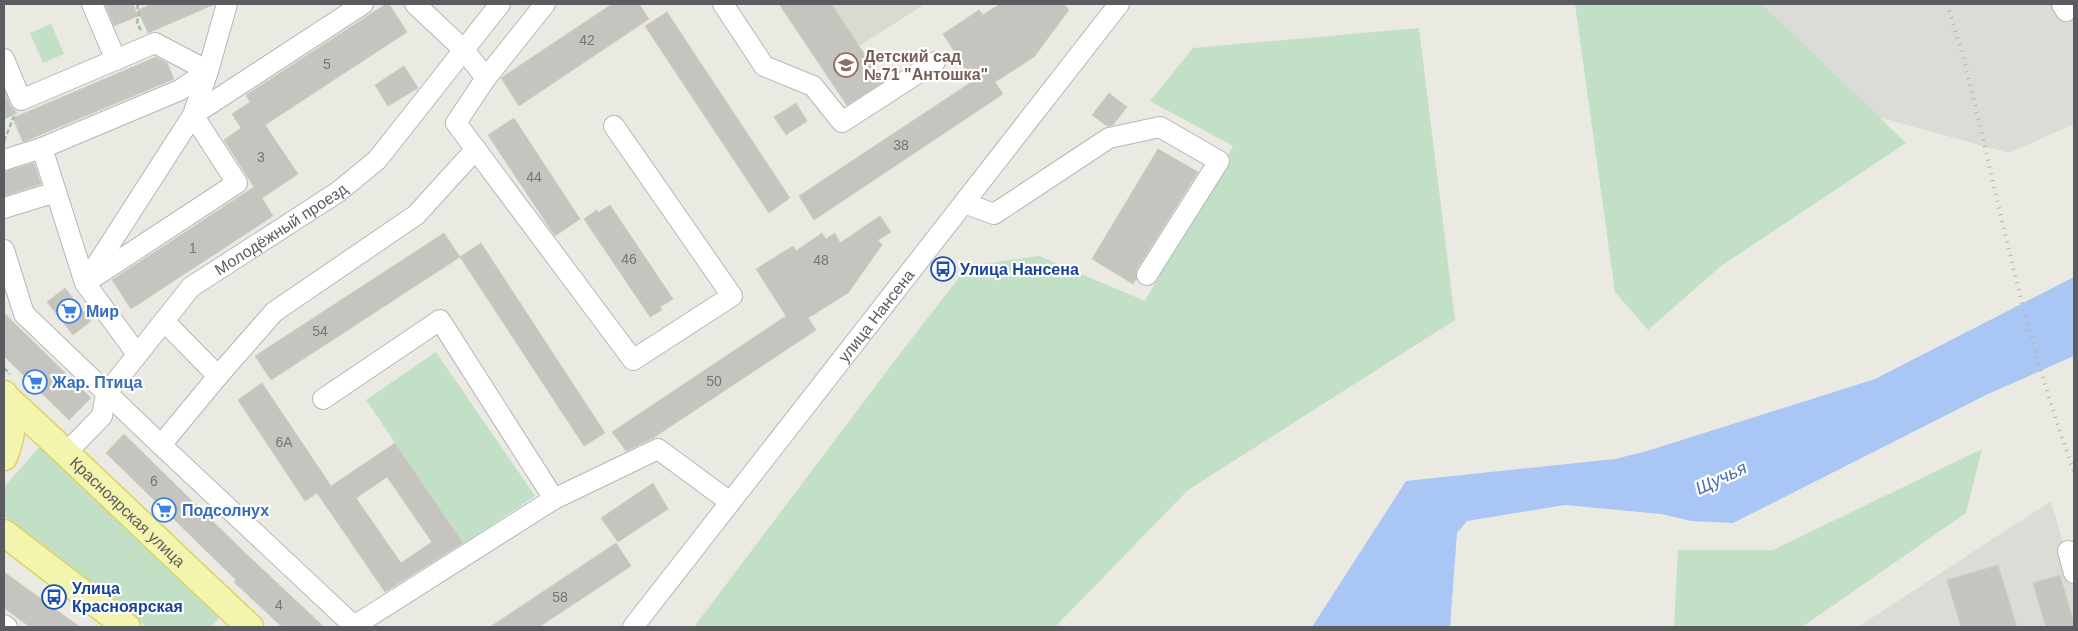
<svg xmlns="http://www.w3.org/2000/svg" width="2078" height="631" font-family="Helvetica,sans-serif">
  <rect width="100%" height="100%" fill="#ebeae2"/>
  <g fill="#dcdcd6">
    <polygon points="1595,4 2074,4 2074,124 2009,153 1797,95"/>
    <polygon points="2051,501 2074,580 2074,627 1858,627"/>
  </g>
  <polygon fill="#dadad0" points="779,4 925,4 859,46 884,84 848,108"/>
  <g fill="#c1e0c6">
    <polygon points="1575,4 1762,4 1906,143 1721,266 1648,330 1615,292"/>
    <polygon points="51,24 64,54 43,63 30,33"/>
    <polygon points="1419,28 1455,320 1188,490 1055,627 694,627 899,355 968,266 1039,256 1145,301 1233,146 1150,101 1193,48"/>
    <polygon points="436,352 535,496 464,544 366,400"/>
    <polygon points="41,445 64,470 220,617 211,627 147,627 4,516 4,487"/>
    <polygon points="1982,449 1966,513 1802,627 1674,627 1678,550 1773,550"/>
  </g>
  <polygon fill="#a9c6f4" points="2074,277 2074,356 1988,394 1733,523 1691,521 1661,514 1565,505 1467,521 1457,533 1450,627 1312,627 1406,481 1615,459 1647,451 1875,379"/>
  <g fill="#c6c4be" stroke="#cfcdc1" fill-rule="evenodd">
    <polygon points="105,4 133,4 138,16 114,26"/>
    <polygon points="152,4 215,4 148,33 138,10"/>
    <polygon points="386,4 389,4 407,32 265,125 298,174 262,198 273,216 131,309 112,280 254,187 224,140 241,128 232,114 250,102 246,95"/>
    <polygon points="612,4 639,4 649,19 519,106 501,78"/>
    <polygon points="779,4 831,4 883,82 847,105"/>
    <polygon points="1000,4 1064,4 1069,10 1034,57 995,82 1003,94 814,220 799,196 973,81 943,34 979,10 983,15"/>
    <polygon points="667,12 790,198 769,213 645,26"/>
    <polygon points="156,57 167,63 174,79 23,142 13,118"/>
    <polygon points="404,66 418,88 388,106 375,85"/>
    <polygon points="4,89 10,105 17,113 4,119"/>
    <polygon points="1109,93 1127,107 1113,125 1107,126 1092,115"/>
    <polygon points="796,103 807,121 786,135 774,117"/>
    <polygon points="514,118 580,219 555,236 488,135"/>
    <polygon points="1158,149 1198,172 1137,269 1136,279 1133,284 1092,259"/>
    <polygon points="34,163 41,184 4,196 4,172"/>
    <polygon points="610,205 673,299 660,307 662,310 650,317 584,219 597,210 598,213"/>
    <polygon points="880,216 891,232 878,240 882,245 848,293 808,318 816,330 653,438 626,451 612,432 786,316 756,269 793,246 796,251 822,233 826,239 835,233 840,243"/>
    <polygon points="444,233 460,257 271,380 255,356"/>
    <polygon points="481,243 605,433 584,446 460,257"/>
    <polygon points="65,288 91,321 73,335 47,302"/>
    <polygon points="4,313 91,398 69,420 4,356"/>
    <path d="M262,383L331,486L395,443L463,543L385,592L317,493L305,501L238,400ZM387,477L432,542L401,563L356,498Z"/>
    <polygon points="124,434 241,549 324,627 282,627 234,582 236,580 106,453"/>
    <polygon points="653,483 668,509 618,542 601,518"/>
    <polygon points="616,543 631,566 539,627 490,627"/>
    <polygon points="1998,565 2017,627 1961,627 1947,580"/>
    <polygon points="4,572 80,627 30,627 4,608"/>
    <polygon points="2060,575 2074,624 2074,627 2046,627 2033,583"/>
  </g>
  <g fill="none" stroke-linecap="round" stroke-linejoin="round">
    <g stroke="#b4b6ba" stroke-width="22">
      <g id="minor">
        <polyline points="92,4 116,60"/>
        <polyline points="415,4 464,50 486,78 456,123 633,360 732,296 614,126"/>
        <polyline points="723,4 764,66 813,86 842,122 935,62"/>
        <polyline points="2062,4 2066,11"/>
        <polyline points="4,59 21,100 155,43 208,71 180,90 42,148 4,160"/>
        <polyline points="486,78 545,4"/>
        <polyline points="42,148 85,283 237,183 193,115 363,4"/>
        <polyline points="964,203 994,214 1109,138 1160,127 1219,161 1147,275"/>
        <polyline points="4,208 56,192"/>
        <polyline points="4,250 24,314 161,445"/>
        <polyline points="164,321 218,376 161,445 354,626 554,499 440,320 323,399"/>
        <polyline points="137,354 85,283 193,115 208,71 227,4"/>
        <polyline points="218,376 274,312 416,215 476,149"/>
        <path id="s1" d="M67,452L102,416L106,394L191,287L338,192L377,160L500,4"/>
        <polyline points="554,499 658,449 730,502"/>
        <polyline points="2068,551 2074,573"/>
        <polyline points="4,625 7,627"/>
        <path id="s2" d="M633,627L1119,4"/>
      </g>
    </g>
    <g stroke="#dfd267" stroke-width="29">
      <g id="major">
        <path d="M4,394C16,413 12,437 4,457"/>
        <path id="s3" d="M7,398C89,473 168,551 250,627"/>
        <polyline points="4,533 127,627"/>
      </g>
    </g>
    <g stroke="#9bc0ac" stroke-width="2.5" stroke-dasharray="5 2.5" stroke-linecap="butt">
      <polyline points="137,4 139,15 137,22 141,31"/>
      <polyline points="4,141 14,116"/>
      <polyline points="4,368 10,374"/>
    </g>
    <use href="#minor" stroke="#fff" stroke-width="20"/>
    <use href="#major" stroke="#f3f4ad" stroke-width="26"/>
    <path stroke="#b2b3b3" stroke-width="4" stroke-dasharray="1 6" stroke-linecap="butt" d="M1947,4C1970,73 1984,146 2001,217C2021,303 2044,389 2074,472"/>
  </g>
  <defs>
    <g id="school-ring" transform="scale(1.25)"><circle r="9.5" fill="#fff" stroke="#8d6e63" stroke-width="1.5"/><path d="M0-5L7-2L0 1L-7-2ZM-4 1L0 2.5L4 1V4Q0 6-4 4Z" fill="#8d6e63"/></g>
    <g id="bus-ring" transform="scale(1.25)"><circle r="9.5" fill="#fff" stroke="#1a4fb4" stroke-width="1.5"/><path d="M-5-6H5V4H4V6H2V4H-2V6H-4V4H-5ZM-3.5-4V0h7V-4ZM-3.5 1.2v1.5H-2V1.2ZM2 1.2v1.5H3.5V1.2Z" fill="#1a4fb4"/></g>
    <g id="supermarket-ring" transform="scale(1.25)"><circle r="9.5" fill="#fff" stroke="#3f7fe0" stroke-width="1.5"/><path d="M-6-5.5h2.5l.6 2H6L4.5 2H-2.5L-4.4-4H-6ZM-1.5 3.2a1.3 1.3 0 1 0 .1 0ZM3 3.2a1.3 1.3 0 1 0 .1 0Z" fill="#3f7fe0"/></g>
  </defs>
  <g fill-rule="evenodd">
    <use href="#school-ring" x="846" y="65"/>
    <use href="#bus-ring" x="943" y="269"/>
    <use href="#supermarket-ring" x="69" y="311"/>
    <use href="#supermarket-ring" x="35" y="382"/>
    <use href="#supermarket-ring" x="164" y="510"/>
    <use href="#bus-ring" x="54" y="597"/>
  </g>
  <g text-anchor="middle" dominant-baseline="central" stroke-width="4.5" stroke-linejoin="round" paint-order="stroke">
    <g font-size="14" fill="#757678">
      <text x="587" y="40">42</text>
      <text x="327" y="64">5</text>
      <text x="901" y="145">38</text>
      <text x="261" y="157">3</text>
      <text x="534" y="177">44</text>
      <text x="193" y="248">1</text>
      <text x="629" y="259">46</text>
      <text x="821" y="260">48</text>
      <text x="320" y="331">54</text>
      <text x="714" y="381">50</text>
      <text x="284" y="442">6А</text>
      <text x="154" y="481">6</text>
      <text x="560" y="597">58</text>
      <text x="279" y="605">4</text>
    </g>
    <g font-size="16" font-weight="bold" fill="#785e54" stroke="#fff" text-anchor="start">
      <text x="864" y="56">Детский сад<tspan x="864" dy="18">№71 "Антошка"</tspan></text>
    </g>
    <g font-size="16" fill="#5a5c60" stroke="#fff">
      <text stroke="none"><textPath href="#s1" startOffset="316">Молодёжный проезд</textPath></text>
      <text stroke="none"><textPath href="#s2" startOffset="395">улица Нансена</textPath></text>
      <text stroke="none"><textPath href="#s3" startOffset="166">Красноярская улица</textPath></text>
    </g>
    <g font-size="16" font-weight="bold" fill="#164399" stroke="#fff" text-anchor="start">
      <text x="960" y="269">Улица Нансена</text>
      <text x="72" y="588">Улица<tspan x="72" dy="18">Красноярская</tspan></text>
    </g>
    <g font-size="16" font-weight="bold" fill="#366cbe" stroke="#fff" text-anchor="start">
      <text x="86" y="311">Мир</text>
      <text x="52" y="382">Жар. Птица</text>
      <text x="182" y="510">Подсолнух</text>
    </g>
    <g font-size="18" font-style="italic" fill="#506fb3" stroke="#fff">
      <text transform="translate(1721 478) rotate(-25)">Щучья</text>
    </g>
  </g>
  <rect width="2078" height="631" fill="none" stroke="#5a5c60" stroke-width="10"/>
</svg>
